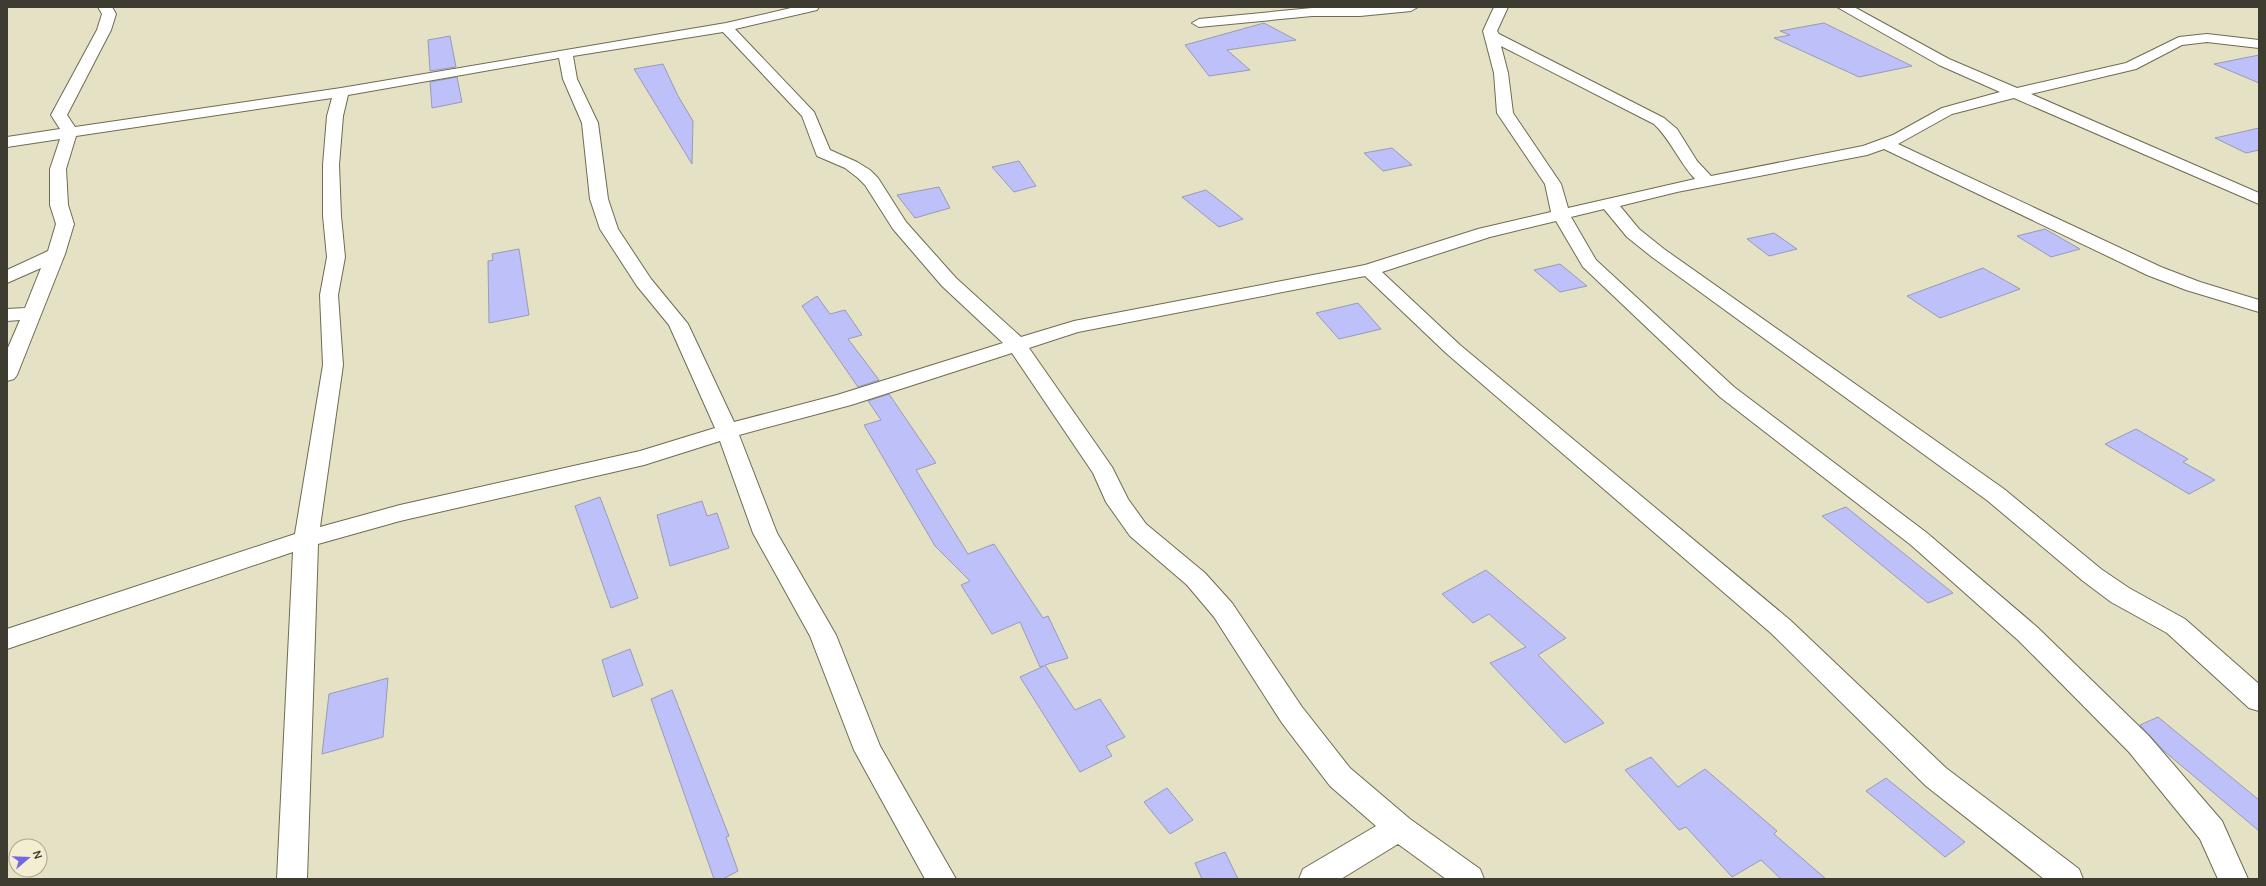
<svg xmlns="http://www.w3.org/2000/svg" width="2266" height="886" font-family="Manrope,sans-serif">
  <rect width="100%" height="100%" fill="#e5e1c4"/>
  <g fill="#bdc0f9" stroke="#999bb5">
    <polygon points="1264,23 1296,40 1227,50 1250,70 1209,76 1185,45"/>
    <polygon points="1824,23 1912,66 1859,77 1774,38 1790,35 1780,31"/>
    <polygon points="450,36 456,67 430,71 428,40"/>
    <polygon points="2259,55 2259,83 2214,64"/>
    <polygon points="663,64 678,96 693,121 692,164 634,69"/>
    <polygon points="457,77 462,102 432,108 430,82"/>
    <polygon points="2259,128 2259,150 2246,153 2215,138"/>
    <polygon points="1392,148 1412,165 1383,171 1364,153"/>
    <polygon points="1019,161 1036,186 1014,192 992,167"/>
    <polygon points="939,187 950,208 915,218 897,195"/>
    <polygon points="1206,190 1243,219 1219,227 1182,197"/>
    <polygon points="2045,229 2080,249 2051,257 2017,236"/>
    <polygon points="1774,233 1797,249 1769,256 1747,239"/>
    <polygon points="519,249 529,315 489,323 488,261 493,260 492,254"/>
    <polygon points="1560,264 1587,286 1560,292 1534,270"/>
    <polygon points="1983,268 2020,289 1940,318 1907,296"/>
    <polygon points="817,296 830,314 845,310 862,335 848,339 879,380 858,387 802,306"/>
    <polygon points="1358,303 1381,329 1339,339 1316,313"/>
    <polygon points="889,394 936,463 916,470 968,554 994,544 1043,618 1048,616 1068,658 1045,665 1075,710 1100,699 1125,737 1106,746 1112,756 1080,772 1020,677 1044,666 1040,667 1020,622 992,634 961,585 970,581 935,546 864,425 881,420 868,401"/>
    <polygon points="2136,429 2188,459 2183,462 2215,480 2189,494 2105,444"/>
    <polygon points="600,497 638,598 611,608 575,506"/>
    <polygon points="702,501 707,516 717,513 729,548 670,566 657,515"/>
    <polygon points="1846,507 1953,593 1928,603 1822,516"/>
    <polygon points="1486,570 1566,638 1538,655 1604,723 1565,743 1490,663 1526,647 1489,614 1473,623 1442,594"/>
    <polygon points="630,649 643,685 613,697 602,660"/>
    <polygon points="388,678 383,737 322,754 329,694"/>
    <polygon points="672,690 729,836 726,837 738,871 723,879 714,879 651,699"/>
    <polygon points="2158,717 2259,800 2259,831 2164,751 2140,725"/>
    <polygon points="1651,757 1678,787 1705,769 1777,831 1774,834 1826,879 1781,879 1761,860 1732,877 1686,827 1679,830 1625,770"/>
    <polygon points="1886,778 1965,842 1945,857 1866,791"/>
    <polygon points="1167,788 1193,820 1170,834 1144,802"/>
    <polygon points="1225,852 1238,879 1202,879 1195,863"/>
  </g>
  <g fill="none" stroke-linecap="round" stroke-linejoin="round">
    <g stroke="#6f6b52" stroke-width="2">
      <g id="street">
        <path d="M98,7H112L116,14L111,30L67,115L75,127L341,88L726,23L795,7H819L817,10L735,29L814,112L830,150L857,162L870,170L878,178L906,222L956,278L1021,337L1074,321L1365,265L1478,229L1551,212L1545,184L1497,113L1494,73L1483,31L1494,7H1508L1497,31L1499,34L1664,118L1677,129L1697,161L1711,176L1863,146L1893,135L1942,108L2000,92L1939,65L1837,7H1854L1949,59L2017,88L2126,63L2179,37L2207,34L2259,40V48L2207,42L2182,45L2136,69L2031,94L2259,193V204L2014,98L1952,114L1898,144L2161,267L2200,282L2259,300V312L2186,290L2147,275L1884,149L1867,155L1677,192L1620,206L1639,229L1664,249L2004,489L2101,569L2129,588L2185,619L2259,684V711L2249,708L2167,633L2111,602L2083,581L1988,501L1652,257L1627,237L1604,209L1571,217L1596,260L1734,387L1927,533L2037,627L2149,736L2222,821L2248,879H2218L2200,839L2129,752L2019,641L1911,545L1720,397L1583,267L1556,221L1490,237L1382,272L1460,345L1790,620L1946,768L2079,869L2083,879H2044L1926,786L1772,634L1446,353L1365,276L1078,332L1029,348L1112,467L1128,499L1146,524L1205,573L1232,603L1302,707L1350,768L1410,819L1480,869L1484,879H1446L1398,844L1341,879H1299L1303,869L1376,826L1330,786L1282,723L1214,617L1187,585L1130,536L1106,502L1093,473L1012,353L851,405L739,435L777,533L836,635L880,746L956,879H925L854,750L810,636L753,533L720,441L644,465L400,521L318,544L307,879H277L293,552L7,649V629L295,534L323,365L320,295L327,257L323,216V165L327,116L332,98L76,136L66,169L68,205L74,224L65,254L17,375L14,379L7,381V350L20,320L7,321V309L25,308L41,268L7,283V270L48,251L56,224L50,205V169L60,139L7,147V137L60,129L51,115L97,30L102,14ZM723,32L802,116L817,156L845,168L858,178L865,185L893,229L942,286L1003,343L837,395L734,422L688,324L651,279L618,229L608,199L598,123L577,79L573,56ZM1501,46L1654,124C1671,140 1679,162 1695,179L1568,208L1561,184L1513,113L1508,73ZM559,58L563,79L582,123L590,199L600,229L637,286L669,325L715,428L640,451L400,505L320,527L343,365L338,295L345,257L341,216L339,165L343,116L348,95Z"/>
        <polygon points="1418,7 1411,11 1360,16 1312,16 1199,27 1192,23 1199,19 1312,8"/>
      </g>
    </g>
    <use href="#street" fill="#fff" fill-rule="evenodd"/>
  </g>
  <rect width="2266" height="886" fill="none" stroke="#3e3c31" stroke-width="16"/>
  <g transform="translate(28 858) rotate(71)"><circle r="19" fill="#f3eed1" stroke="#aba791"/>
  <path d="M0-3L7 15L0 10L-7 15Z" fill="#7467e2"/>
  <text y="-6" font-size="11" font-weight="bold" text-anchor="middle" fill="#3e3c31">N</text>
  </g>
</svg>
